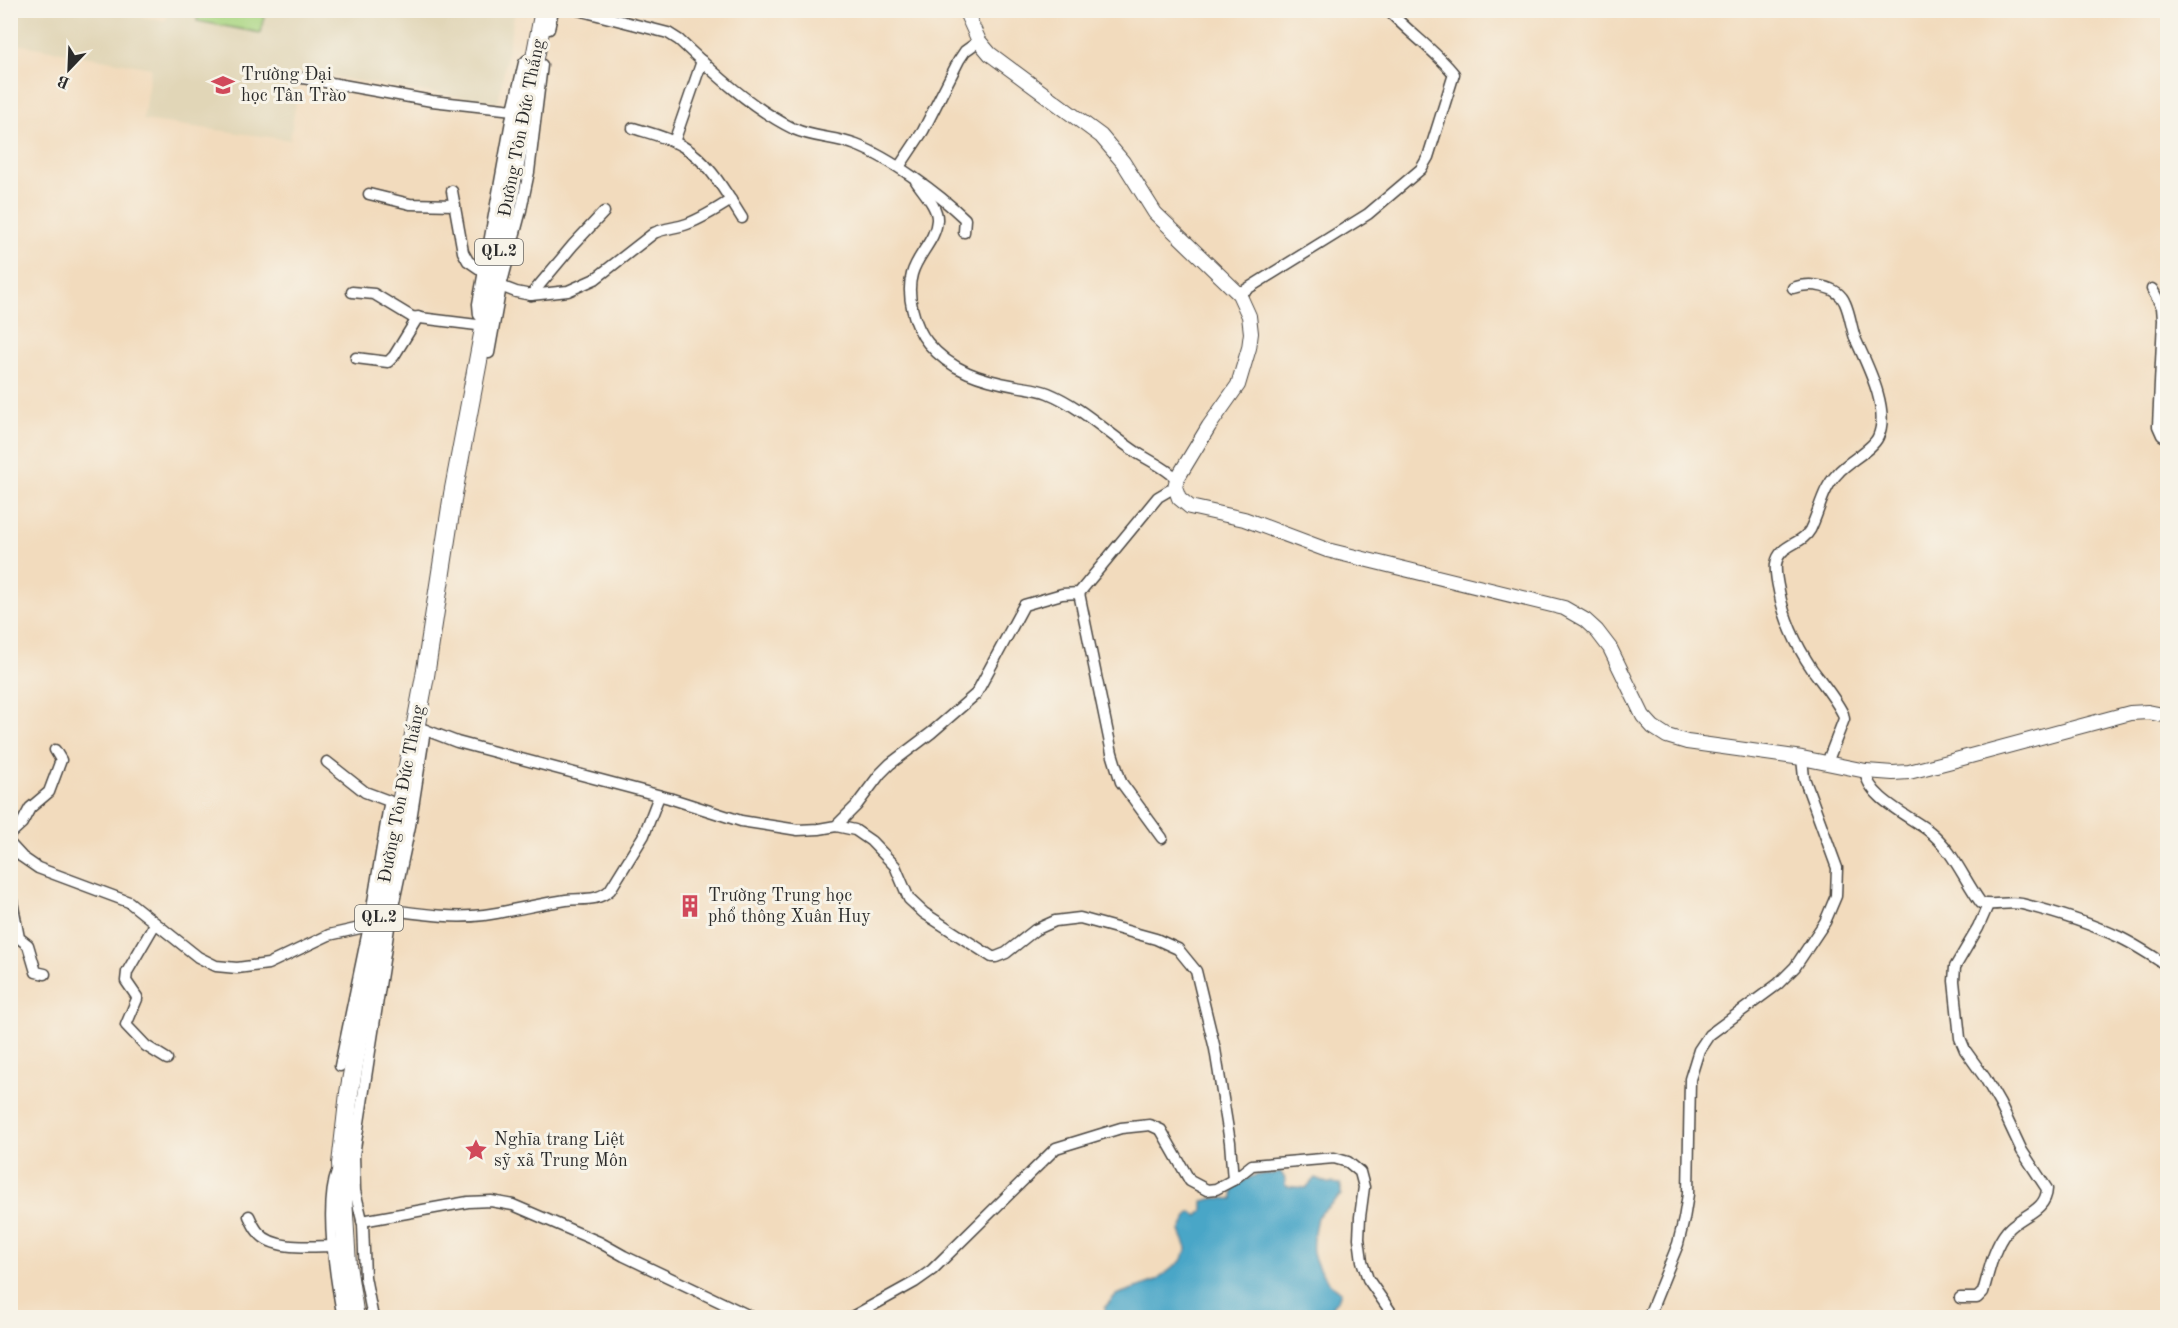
<svg xmlns="http://www.w3.org/2000/svg" width="2178" height="1328" font-family="'Old Standard TT',serif">
  <rect width="100%" height="100%" fill="#f7f3e8"/>
  <filter id="ink" filterUnits="userSpaceOnUse"><feTurbulence type="fractalNoise" baseFrequency=".0167" numOctaves="2"/><feDisplacementMap in="SourceGraphic" scale="12" xChannelSelector="R" yChannelSelector="G"/><feConvolveMatrix kernelMatrix="1 2 1 2 8 2 1 2 1" color-interpolation-filters="sRGB"/></filter>
  <filter id="wash" filterUnits="userSpaceOnUse"><feTurbulence type="fractalNoise" baseFrequency=".008" numOctaves="4" result="noise"/><feDisplacementMap in="SourceGraphic" scale="24" xChannelSelector="R" yChannelSelector="G"/><feGaussianBlur stdDeviation="1.35" result="paint"/><feColorMatrix in="noise" values="0 0 0 0 0 0 0 0 0 0 0 0 0 0 0 0 0 1.4 0 .05"/><feComposite in="paint" operator="in"/></filter>
  <g filter="url(#wash)">
    <rect width="100%" height="100%" fill="#f2dbbd"/>
    <polygon fill="#e1d6b7" points="168,10 515,11 498,103 300,72 290,140 143,120 151,68 11,43 10,11 104,11 166,21"/>
    <polygon fill="#a9d581" stroke="#6a8056" stroke-width="1.5" points="199,11 199,10 265,11 261,33 197,21"/>
    <path fill="#48a6c7" stroke="#3a6879" stroke-width="1.5" d="M1280,1171L1285,1179V1186L1306,1188L1315,1178L1327,1183L1341,1184V1195L1317,1217C1315,1228 1311,1242 1313,1252C1316,1268 1328,1285 1341,1292L1338,1300L1332,1305L1338,1317H1352H1106L1105,1307L1116,1295L1156,1281L1181,1261L1187,1248L1180,1231L1188,1215L1192,1212L1198,1216L1203,1210V1201L1216,1198L1233,1199V1190C1241,1181 1251,1175 1265,1174C1272,1174 1274,1175 1280,1171Z"/>
  </g>
  <g filter="url(#ink)">
    <g fill="none" stroke-linecap="round" stroke-linejoin="round">
      <g stroke="#494541" stroke-width="13">
        <g id="minor">
          <path d="M578,10L668,33L679,40C713,72 751,108 794,129C814,138 836,137 856,145C890,158 938,193 965,219L964,232"/>
          <polyline points="549,29 553,10"/>
          <polyline points="303,78 432,101 513,110 524,63 527,60 536,62"/>
          <path d="M633,128C649,133 667,137 682,146C709,161 726,193 742,218"/>
          <polyline points="674,142 702,61"/>
          <polyline points="899,167 923,131 959,60 965,51 979,41"/>
          <path d="M916,181C923,192 938,207 937,220C936,240 917,255 912,274C906,295 914,326 928,343C951,371 982,380 1016,386C1026,388 1038,389 1048,393C1082,407 1108,434 1139,454C1152,462 1165,467 1177,479"/>
          <polyline points="452,191 463,252 468,261 484,272"/>
          <polyline points="369,194 410,204 455,205"/>
          <path d="M495,284L516,292L531,295L568,291L595,279L654,233C665,228 676,228 687,224C703,218 717,209 731,200"/>
          <path d="M1793,288C1809,282 1838,285 1845,303C1850,314 1851,326 1855,338C1866,363 1891,409 1878,437C1872,450 1848,461 1838,473C1822,489 1820,510 1810,530C1802,545 1779,544 1776,564C1775,573 1777,582 1779,591C1784,619 1796,645 1812,669C1823,684 1835,698 1843,714L1844,719L1827,763"/>
          <polyline points="2152,289 2162,307 2163,320 2158,426 2162,435 2168,439"/>
          <polyline points="352,292 374,294 412,317 485,326"/>
          <path d="M1239,294L1368,214L1421,169L1428,157L1454,74C1435,50 1409,33 1388,10"/>
          <polyline points="531,295 573,245 604,212"/>
          <polyline points="486,321 479,315 478,304 513,110"/>
          <polyline points="489,353 501,286 521,210 529,172 542,65"/>
          <polyline points="356,358 388,362 394,356 418,317"/>
          <polyline points="1079,593 1112,753 1121,782 1162,838"/>
          <polyline points="415,726 457,742 669,798 741,821 798,830 819,829 836,826 856,806 880,774 890,764 931,733 976,694 1024,605 1062,594 1079,593 1158,497 1175,487"/>
          <polyline points="327,762 365,792 389,801 389,805 369,926 340,1066"/>
          <path d="M1866,771C1865,796 1911,817 1929,831C1953,850 1963,878 1981,903C1993,907 2007,901 2022,904C2054,912 2089,923 2119,937C2136,945 2152,956 2168,966"/>
          <polyline points="836,826 855,830 871,841 895,866 909,899 924,913 992,957 996,957 1006,953 1035,930 1055,921 1080,918 1156,939 1178,949 1196,971 1215,1049 1230,1142 1233,1180"/>
          <polyline points="10,834 22,823 30,808 49,792 61,760 55,750"/>
          <polyline points="10,844 22,857 38,868 129,902 198,957 216,966 237,968 268,964 329,935 369,926"/>
          <polyline points="10,891 19,938 28,945 36,972 45,974"/>
          <path d="M392,910C422,914 453,919 484,915C512,911 539,904 566,900C582,898 597,902 610,890L644,835L659,796"/>
          <polyline points="155,924 127,972 126,981 137,997 137,999 126,1025 146,1046 167,1059"/>
          <path d="M337,1172C324,1207 336,1281 343,1318"/>
          <path d="M249,1216C252,1222 254,1228 259,1233C274,1251 313,1246 334,1246"/>
          <polyline points="362,1221 468,1202 491,1201 513,1205 599,1242 624,1256 754,1318"/>
          <path d="M1960,1298H1977L1983,1292C1989,1272 1993,1248 2007,1231C2020,1215 2046,1212 2047,1189L2022,1151L2000,1104L1985,1078L1965,1050L1960,1038L1954,981L1955,967L1978,928L1988,905"/>
          <polyline points="373,1318 365,1277 363,1224 355,1191 354,1155 390,921 410,826 425,730"/>
          <polyline points="850,1318 915,1282 932,1270 1056,1148 1121,1128 1150,1125 1161,1130 1190,1181 1207,1190 1216,1189 1233,1180 1252,1165 1334,1158 1348,1162 1360,1172 1364,1187 1360,1217 1359,1238 1362,1261 1368,1279 1395,1318"/>
          <polyline points="1648,1318 1678,1244 1684,1219 1688,1194 1690,1079 1699,1050 1709,1035 1778,984 1795,967 1825,922 1836,896 1837,868 1804,778 1802,758"/>
        </g>
      </g>
      <g stroke="#494541" stroke-width="16">
        <polyline id="tertiary" points="965,10 979,41 990,54 1101,136 1123,162 1155,213 1239,294 1249,316 1251,333 1249,348 1238,385 1209,426 1177,479 1175,487 1179,498 1190,507 1244,519 1327,550 1564,608 1585,620 1597,631 1610,648 1643,716 1653,727 1667,736 1687,742 1802,758 1866,771 1893,773 1909,772 1948,762 2130,713 2148,712 2168,716"/>
      </g>
      <g stroke="#494541" stroke-width="20">
        <polyline id="trunk" points="355,1318 347,1265 341,1164 349,1093 379,920 425,676 453,494 544,10"/>
      </g>
      <use href="#minor" stroke="#fff" stroke-width="10"/>
      <use href="#tertiary" stroke="#fff" stroke-width="14"/>
      <use href="#trunk" stroke="#fff" stroke-width="18"/>
    </g>
  </g>
  <defs>
    <g id="university-bare" transform="scale(1.8)"><path d="M0-5L7-2L0 1L-7-2ZM-4 1L0 2.5L4 1V4Q0 6-4 4Z" fill="#d1495b" stroke="#f7f3e8" stroke-width="2.5" paint-order="stroke"/></g>
    <g id="building-bare" transform="scale(1.8)"><path d="M-4-6H4V6H1V3H-1V6H-4ZM-2.5-4.3h1.7v1.8h-1.7ZM.8-4.3h1.7v1.8H.8ZM-2.5-1h1.7V.8h-1.7ZM.8-1h1.7V.8H.8Z" fill="#d1495b" stroke="#f7f3e8" stroke-width="2.5" paint-order="stroke"/></g>
    <g id="sight-bare" transform="scale(1.8)"><path d="M0-6L1.8-2.2L6-1.7L2.9 1.2L3.7 5.4L0 3.3L-3.7 5.4L-2.9 1.2L-6-1.7L-1.8-2.2Z" fill="#d1495b" stroke="#f7f3e8" stroke-width="2.5" paint-order="stroke"/></g>
  </defs>
  <g fill-rule="evenodd">
    <use href="#university-bare" x="223" y="85"/>
    <use href="#building-bare" x="690" y="906"/>
    <use href="#sight-bare" x="476" y="1150"/>
  </g>
  <g text-anchor="middle" dominant-baseline="central" stroke-width="6" stroke-linejoin="round" paint-order="stroke">
    <g fill="#f7f3e8" stroke="#686764" stroke-width="1.5">
      <rect x="475" y="239" width="48" height="26" rx="4.5"/>
      <rect x="355" y="905" width="48" height="26" rx="4.5"/>
    </g>
    <g font-size="16" font-weight="bold" fill="#2b2b2b">
      <text x="499" y="252">QL.2</text>
      <text x="379" y="918">QL.2</text>
    </g>
    <g font-size="18" fill="#2b2b2b" stroke="#f7f3e8" text-anchor="start">
      <text x="241" y="75">Trường Đại<tspan x="241" dy="21">học Tân Trào</tspan></text>
      <text x="708" y="896">Trường Trung học<tspan x="708" dy="21">phổ thông Xuân Huy</tspan></text>
      <text x="494" y="1140">Nghĩa trang Liệt<tspan x="494" dy="21">sỹ xã Trung Môn</tspan></text>
    </g>
    <g font-size="18" fill="#2b2b2b" stroke="#f7f3e8">
      <text transform="translate(522 128) rotate(-79)">Đường Tôn Đức Thắng</text>
      <text transform="translate(402 794) rotate(-79)">Đường Tôn Đức Thắng</text>
    </g>
  </g>
  <rect width="2178" height="1328" fill="none" stroke="#f7f3e8" stroke-width="36"/>
  <g transform="translate(69 69) rotate(203)" stroke="#f7f3e8" stroke-width="4.5" paint-order="stroke">
  <path d="M0-4.5L10 22L0 15L-10 22Z" fill="#2b2b2b"/>
  <text y="-9" font-size="16" font-weight="bold" text-anchor="middle" fill="#2b2b2b">B</text>
  </g>
</svg>
